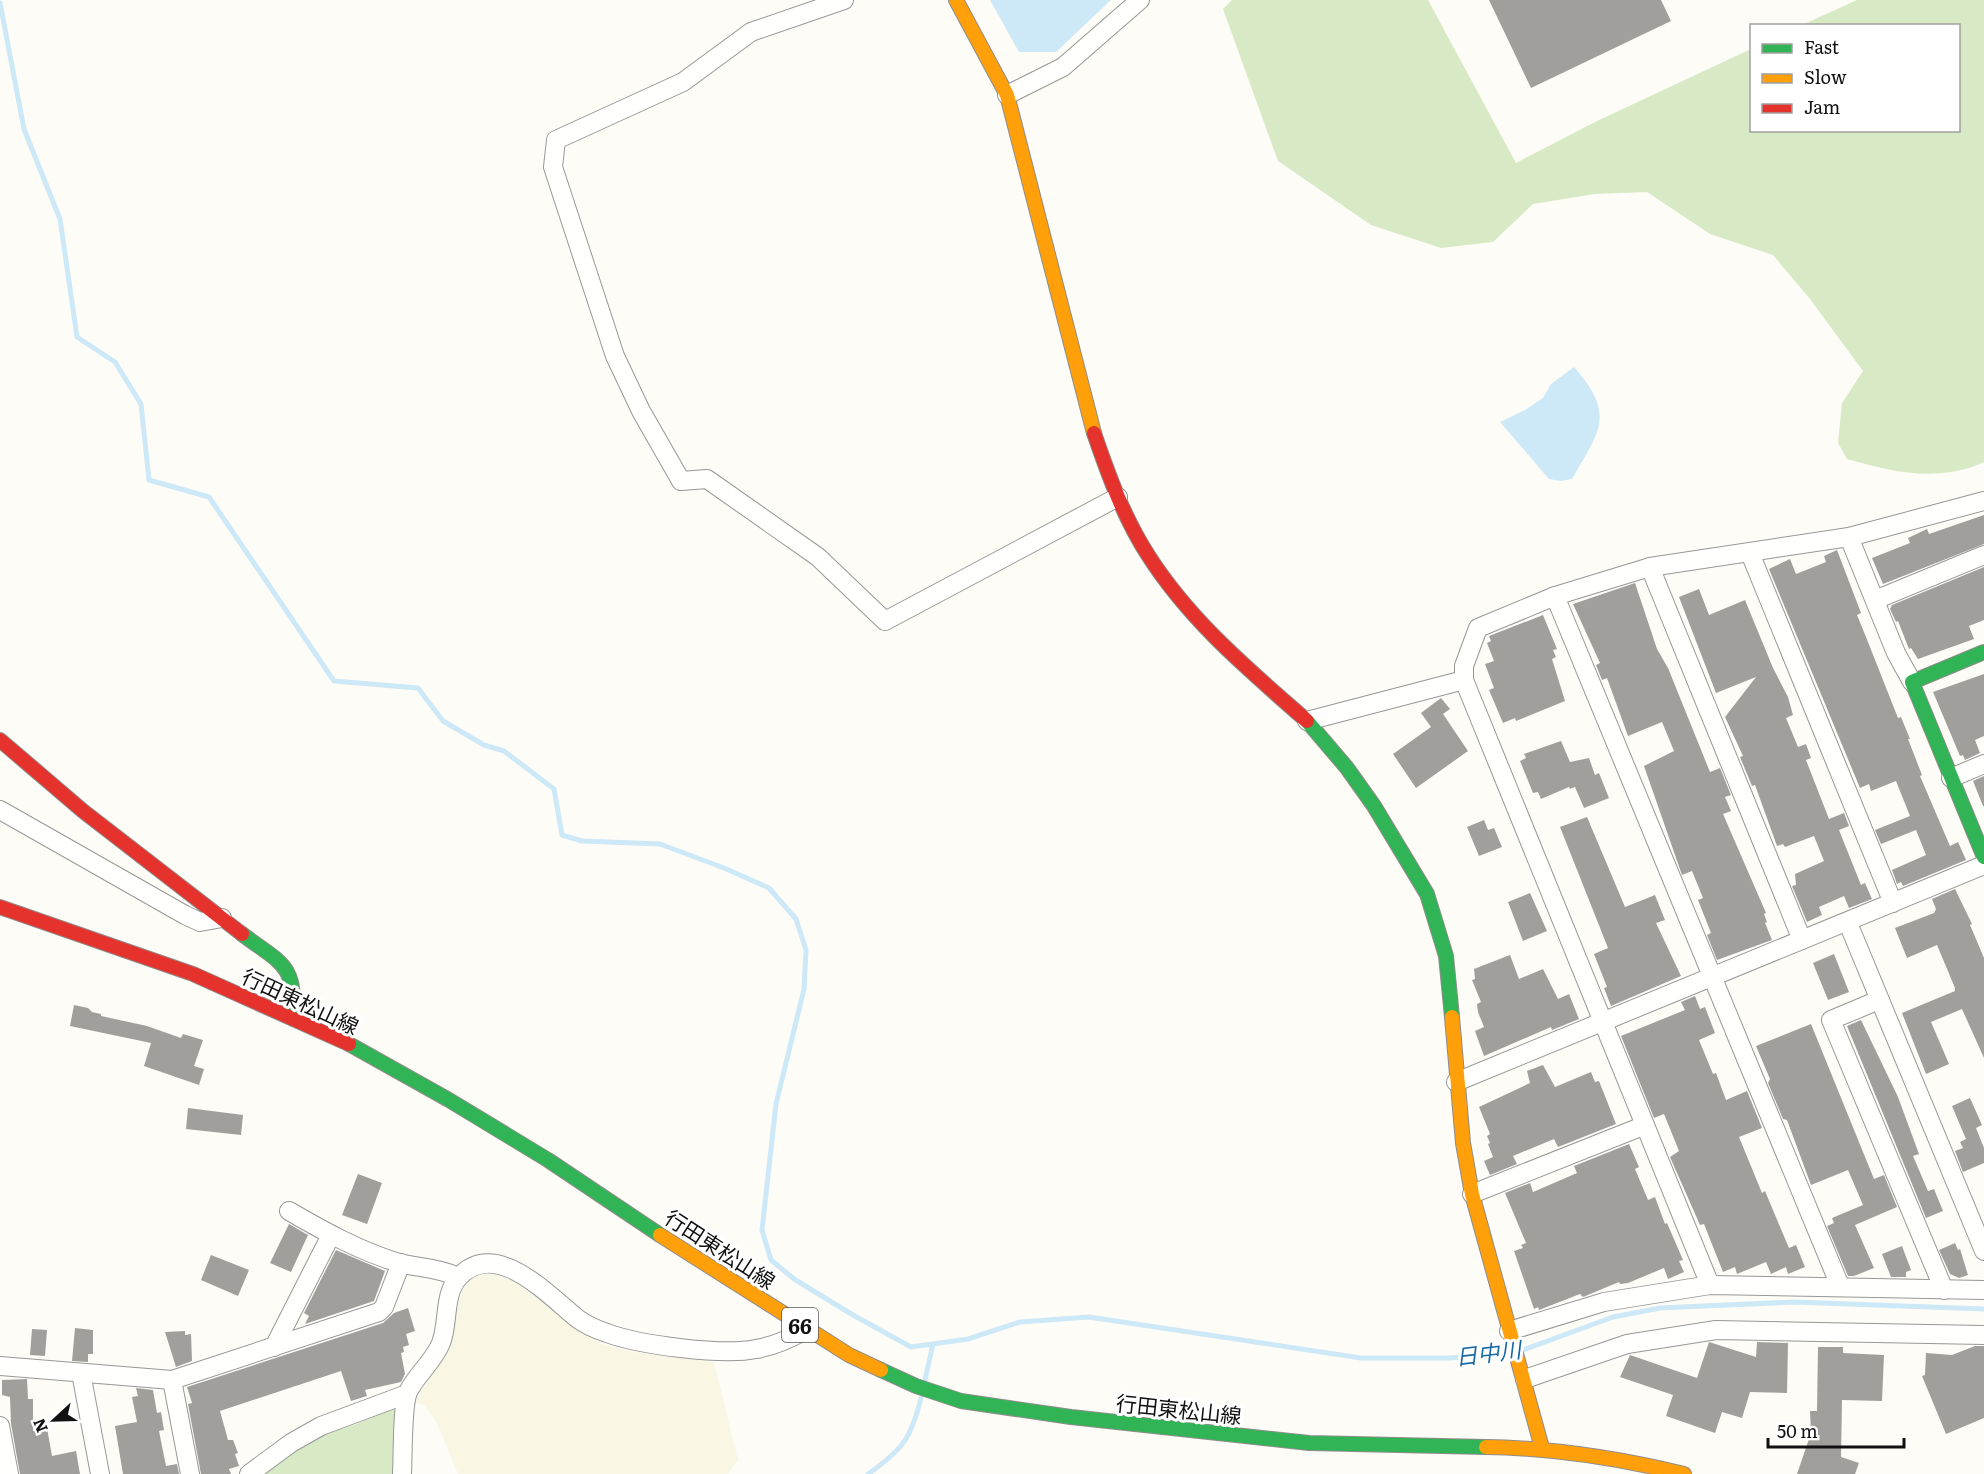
<svg xmlns="http://www.w3.org/2000/svg" width="1984" height="1474" font-family="Literata,'Noto Sans JP',serif">
  <rect width="100%" height="100%" fill="#fdfcf7"/>
  <polygon fill="#f9f7e4" points="493,1274 514,1281 569,1323 602,1344 634,1352 714,1362 738,1460 728,1474 458,1474 436,1421 424,1405 415,1403 446,1346 463,1289 473,1276"/>
  <g fill="#d8eac5">
    <path d="M1232,0H1428L1516,163L1595,122L1751,49L1752,130H1958V26L1802,25L1857,0H1984V462C1939,483 1892,472 1847,459L1838,443L1842,403L1863,371L1810,299L1773,255L1710,234L1647,192L1595,194L1533,204L1493,242L1441,248L1371,225L1278,161L1223,9Z"/>
    <polygon points="396,1407 395,1474 263,1474 319,1435 354,1425"/>
  </g>
  <g fill="#cde8f7">
    <polygon points="990,0 1111,0 1056,52 1019,52"/>
    <path d="M1574,367C1616,415 1600,430 1572,479L1561,481L1549,479L1500,422L1525,410L1543,398L1551,384Z"/>
  </g>
  <g fill="none" stroke-linecap="round" stroke-linejoin="round">
    <g stroke="#cde8f7" stroke-width="5">
      <polyline points="0,3 24,129 60,219 77,337 115,362 141,404 149,480 209,497 334,681 418,688 443,721 484,745 504,751 554,789 562,835 582,841 660,844 724,868 769,888 796,919 806,950 804,989 776,1104 762,1230 771,1260 794,1279 853,1315 911,1347 968,1339 1020,1322 1089,1317 1361,1358 1449,1358 1509,1354"/>
      <polyline points="1523,1350 1613,1317 1660,1308 1794,1302 1984,1309"/>
      <polyline points="925,1380 933,1344"/>
      <path d="M868,1474C902,1450 911,1439 921,1398"/>
    </g>
  </g>
  <g fill="#a19f9c">
    <polygon points="1489,0 1661,0 1671,21 1531,88"/>
    <polygon points="1984,515 1984,544 1883,584 1872,558 1910,543 1908,538 1927,529 1929,534"/>
    <polygon points="1837,550 1861,613 1857,615 1866,637 1898,718 1901,717 1910,739 1908,739 1922,775 1920,776 1950,846 1958,842 1966,860 1903,886 1901,882 1897,884 1892,870 1926,855 1916,830 1881,844 1875,830 1910,816 1896,781 1871,791 1869,784 1860,788 1769,569 1790,559 1796,574 1826,562 1824,556"/>
    <polygon points="1984,567 1984,620 1969,626 1974,639 1918,659 1911,648 1909,649 1898,621 1896,622 1890,609 1892,605"/>
    <polygon points="1635,583 1657,649 1668,668 1710,772 1720,768 1731,795 1725,797 1731,811 1723,814 1766,913 1764,914 1767,922 1765,923 1772,940 1717,960 1707,935 1711,933 1698,900 1703,898 1692,871 1682,875 1644,766 1674,751 1662,722 1628,736 1607,678 1602,680 1596,665 1600,663 1573,604"/>
    <polygon points="1699,589 1709,615 1745,600 1773,668 1788,697 1793,715 1786,718 1798,747 1806,744 1811,758 1806,760 1829,819 1844,813 1849,826 1839,830 1861,885 1865,883 1872,899 1849,908 1844,896 1819,907 1822,915 1807,922 1792,886 1796,885 1795,874 1824,861 1814,836 1785,847 1783,844 1777,846 1755,785 1752,786 1740,757 1743,756 1725,717 1756,677 1716,693 1679,597"/>
    <polygon points="1543,615 1557,649 1553,650 1556,657 1552,659 1565,701 1516,721 1515,718 1503,723 1489,690 1494,688 1485,664 1494,661 1487,643 1491,641 1489,636"/>
    <polygon points="1984,674 1984,736 1975,740 1980,753 1965,760 1963,755 1960,756 1933,692"/>
    <polygon points="1441,698 1450,709 1443,714 1468,751 1416,788 1393,754 1431,727 1421,713"/>
    <polygon points="1561,741 1570,762 1589,758 1595,775 1599,773 1609,798 1584,808 1575,787 1570,789 1569,787 1541,799 1538,792 1533,793 1520,761 1526,758 1524,754"/>
    <polygon points="1984,776 1984,806 1983,806 1973,781"/>
    <polygon points="1587,817 1625,907 1655,895 1665,920 1656,923 1681,976 1611,1006 1604,988 1607,987 1594,954 1608,948 1560,827"/>
    <polygon points="1484,820 1488,830 1494,828 1502,847 1479,856 1467,827"/>
    <polygon points="1955,889 1972,924 1970,925 1984,958 1984,1058 1962,1009 1931,1022 1949,1064 1926,1074 1902,1013 1955,991 1955,988 1937,945 1907,958 1895,928 1934,913 1936,909 1932,899"/>
    <polygon points="1530,893 1547,931 1523,941 1508,902"/>
    <polygon points="1834,954 1849,992 1828,1000 1813,963"/>
    <polygon points="1510,955 1519,979 1543,969 1558,999 1569,994 1579,1019 1552,1030 1551,1027 1484,1056 1475,1031 1484,1027 1478,1012 1477,1004 1481,1002 1472,980 1475,979 1474,969"/>
    <polygon points="1695,996 1700,1009 1705,1007 1715,1033 1699,1040 1713,1074 1716,1073 1726,1100 1747,1091 1762,1128 1739,1137 1762,1193 1765,1191 1789,1248 1796,1245 1805,1267 1788,1274 1786,1267 1771,1274 1766,1262 1737,1274 1735,1267 1723,1272 1704,1224 1700,1225 1670,1157 1679,1151 1664,1114 1654,1118 1621,1036 1685,1010 1681,1002"/>
    <polygon points="74,1005 88,1008 92,1012 101,1014 101,1016 147,1026 181,1038 183,1034 203,1040 194,1066 204,1069 199,1085 144,1066 151,1043 70,1026"/>
    <polygon points="1861,1020 1898,1097 1919,1154 1913,1156 1928,1191 1934,1189 1943,1211 1926,1218 1847,1026"/>
    <polygon points="1811,1024 1874,1179 1884,1175 1897,1207 1855,1225 1874,1268 1854,1276 1848,1276 1827,1226 1834,1223 1832,1218 1863,1205 1848,1170 1811,1185 1787,1120 1783,1119 1768,1083 1770,1079 1756,1046"/>
    <polygon points="1543,1065 1555,1087 1591,1072 1595,1082 1599,1081 1616,1124 1558,1147 1554,1139 1513,1156 1517,1164 1490,1175 1484,1161 1493,1157 1488,1144 1490,1143 1487,1136 1490,1134 1479,1107 1530,1083 1527,1071"/>
    <polygon points="1970,1098 1982,1125 1976,1128 1984,1148 1984,1163 1963,1172 1955,1151 1963,1148 1960,1142 1966,1139 1952,1106"/>
    <polygon points="188,1108 243,1115 241,1135 186,1129"/>
    <polygon points="1629,1144 1639,1167 1635,1169 1648,1200 1655,1197 1665,1224 1667,1223 1683,1260 1679,1261 1684,1272 1668,1279 1664,1268 1628,1283 1620,1284 1619,1282 1583,1297 1580,1294 1539,1310 1538,1307 1534,1309 1514,1251 1523,1248 1521,1245 1526,1243 1505,1193 1530,1183 1533,1192 1577,1173 1574,1166"/>
    <polygon points="358,1174 382,1183 367,1224 342,1215"/>
    <polygon points="289,1224 308,1235 291,1272 270,1263"/>
    <polygon points="1955,1243 1958,1250 1960,1249 1968,1275 1959,1278 1950,1274 1939,1250"/>
    <polygon points="1902,1246 1911,1270 1906,1272 1906,1277 1891,1277 1882,1254"/>
    <polygon points="336,1250 385,1271 374,1301 305,1324 309,1316 304,1313"/>
    <polygon points="211,1255 249,1270 238,1296 201,1280"/>
    <polygon points="408,1308 415,1331 406,1334 409,1345 403,1347 404,1352 401,1353 405,1374 401,1382 365,1390 367,1396 351,1401 341,1371 220,1411 228,1440 233,1440 238,1453 235,1454 239,1466 229,1469 231,1474 201,1474 188,1404 192,1403 187,1387 383,1323 394,1313"/>
    <polygon points="75,1328 93,1330 93,1354 88,1354 88,1362 72,1361"/>
    <polygon points="32,1329 47,1330 45,1356 30,1355"/>
    <polygon points="185,1331 185,1335 191,1334 192,1361 176,1367 165,1332"/>
    <polygon points="1709,1342 1756,1357 1757,1342 1788,1343 1787,1393 1750,1392 1742,1418 1722,1412 1715,1433 1666,1416 1673,1395 1620,1377 1630,1355 1697,1378"/>
    <polygon points="1975,1346 1984,1346 1984,1418 1946,1434 1922,1376 1925,1375 1926,1353 1952,1355"/>
    <polygon points="1818,1347 1843,1347 1843,1353 1884,1355 1882,1401 1842,1400 1841,1457 1859,1463 1855,1474 1797,1474 1811,1433 1810,1411 1817,1411"/>
    <polygon points="27,1379 28,1399 33,1399 33,1431 47,1428 52,1456 76,1451 80,1474 20,1474 11,1424 10,1397 2,1395 2,1380"/>
    <polygon points="136,1388 153,1390 157,1413 161,1412 164,1430 159,1431 166,1466 177,1464 179,1474 123,1474 115,1426 137,1422 132,1397 138,1396"/>
  </g>
  <g fill="none" stroke-linecap="round" stroke-linejoin="round">
    <g stroke="#979795" stroke-width="20">
      <g id="street">
        <polyline points="844,0 751,32 683,82 556,140 553,167 615,356 641,411 681,481 707,479 818,557 885,621 1118,497"/>
        <polyline points="1007,95 1063,67 1140,0"/>
        <polyline points="1849,537 1896,653 1912,682"/>
        <polyline points="1750,553 1893,903"/>
        <polyline points="1650,567 1802,940"/>
        <polyline points="1555,596 1840,1286"/>
        <polyline points="1875,600 1984,555"/>
        <polyline points="1464,680 1710,1285"/>
        <polyline points="1307,721 1464,680 1464,666 1478,628 1555,596 1650,567 1849,537 1984,501"/>
        <polyline points="1951,778 1984,764"/>
        <polyline points="0,810 185,915 200,922 222,918"/>
        <polyline points="1848,923 1984,1251"/>
        <polyline points="1879,1000 1831,1020 1944,1290"/>
        <polyline points="1456,1082 1984,865"/>
        <polyline points="1472,1194 1643,1126"/>
        <path d="M289,1211C325,1232 360,1251 399,1263C420,1268 439,1268 458,1277"/>
        <polyline points="1509,1331 1604,1302 1710,1285 1984,1290"/>
        <polyline points="274,1347 331,1235"/>
        <polyline points="0,1366 172,1380 379,1312 384,1307 401,1263"/>
        <polyline points="81,1373 100,1474"/>
        <polyline points="1525,1379 1627,1344 1716,1330 1984,1335"/>
        <polyline points="172,1380 190,1474"/>
        <polyline points="0,1426 9,1474"/>
        <polyline points="249,1474 291,1443 321,1426 407,1394"/>
        <path d="M402,1474C403,1456 402,1406 408,1392C416,1375 434,1361 441,1343C449,1323 443,1294 459,1277C496,1237 549,1296 578,1319C586,1325 598,1330 607,1333C639,1345 723,1356 756,1349C775,1346 790,1339 807,1329"/>
      </g>
    </g>
    <g stroke="#8e8d8b" stroke-width="16">
      <g id="fast">
        <polyline points="1984,652 1912,682 1984,857"/>
        <polyline points="1307,721 1347,768 1374,806 1427,894 1446,956 1452,1017"/>
        <path d="M242,934C279,962 298,965 292,1016"/>
        <polyline points="349,1044 449,1100 548,1160 660,1235"/>
        <polyline points="881,1370 916,1386 961,1401 1071,1417 1309,1443 1486,1447"/>
      </g>
    </g>
    <g stroke="#8e8d8b" stroke-width="16">
      <g id="slow">
        <polyline points="956,0 1007,95 1094,433"/>
        <polyline points="1452,1017 1463,1143 1472,1194 1542,1448"/>
        <polyline points="660,1235 849,1355 881,1370"/>
        <path d="M1486,1447C1554,1448 1618,1458 1684,1474"/>
      </g>
    </g>
    <g stroke="#8e8d8b" stroke-width="16">
      <g id="jam">
        <path d="M1094,433C1108,474 1124,518 1148,555C1190,621 1249,670 1307,721"/>
        <polyline points="0,740 83,811 242,934"/>
        <polyline points="0,907 193,974 349,1044"/>
      </g>
    </g>
    <use href="#street" stroke="#fffffe" stroke-width="18"/>
    <use href="#fast" stroke="#30b455" stroke-width="14"/>
    <use href="#slow" stroke="#ff9f0a" stroke-width="14"/>
    <use href="#jam" stroke="#e5322d" stroke-width="14"/>
  </g>
  <g text-anchor="middle" dominant-baseline="central" stroke-width="6" stroke-linejoin="round" paint-order="stroke">
    <rect fill="#fff" stroke="#585858" stroke-width="1.5" x="782" y="1308" width="36" height="34" rx="4.5"/>
    <g font-size="20" font-weight="bold" fill="#111">
      <text x="800" y="1325">66</text>
    </g>
    <g font-size="21" fill="#111" stroke="#fff">
      <text transform="translate(301 1000) rotate(25)">行田東松山線</text>
      <text transform="translate(721 1248) rotate(33)">行田東松山線</text>
      <text transform="translate(1179 1408) rotate(6)">行田東松山線</text>
    </g>
    <g font-size="22" font-style="italic" fill="#1768a6" stroke="#fff">
      <text transform="translate(1488 1352) rotate(-7)">日中川</text>
    </g>
  </g>
  <rect x="1750" y="24" width="210" height="108" fill="#ffffff" stroke="#a0a0a0" stroke-width="1.5"/>
  <rect x="1762" y="44" width="30" height="9" fill="#30b455" stroke="#a0a0a0" stroke-width="1.5"/>
  <text x="1804" y="54" font-size="18" fill="#111111">Fast</text>
  <rect x="1762" y="74" width="30" height="9" fill="#ff9f0a" stroke="#a0a0a0" stroke-width="1.5"/>
  <text x="1804" y="84" font-size="18" fill="#111111">Slow</text>
  <rect x="1762" y="104" width="30" height="9" fill="#e5322d" stroke="#a0a0a0" stroke-width="1.5"/>
  <text x="1804" y="114" font-size="18" fill="#111111">Jam</text>
  <g transform="translate(54 1420) rotate(248)" stroke="#ffffff" stroke-width="4.5" paint-order="stroke">
  <path d="M0-4.5L10 22L0 15L-10 22Z" fill="#111111"/>
  <text y="-9" font-size="16" font-weight="bold" text-anchor="middle" fill="#111111">N</text>
  </g>
  <path d="M1768 1438v9h136v-9" fill="none" stroke="#111111" stroke-width="3"/>
  <text x="1777" y="1438" font-size="18" fill="#111111" stroke="#ffffff" stroke-width="4.5" paint-order="stroke">50 m</text>
</svg>
